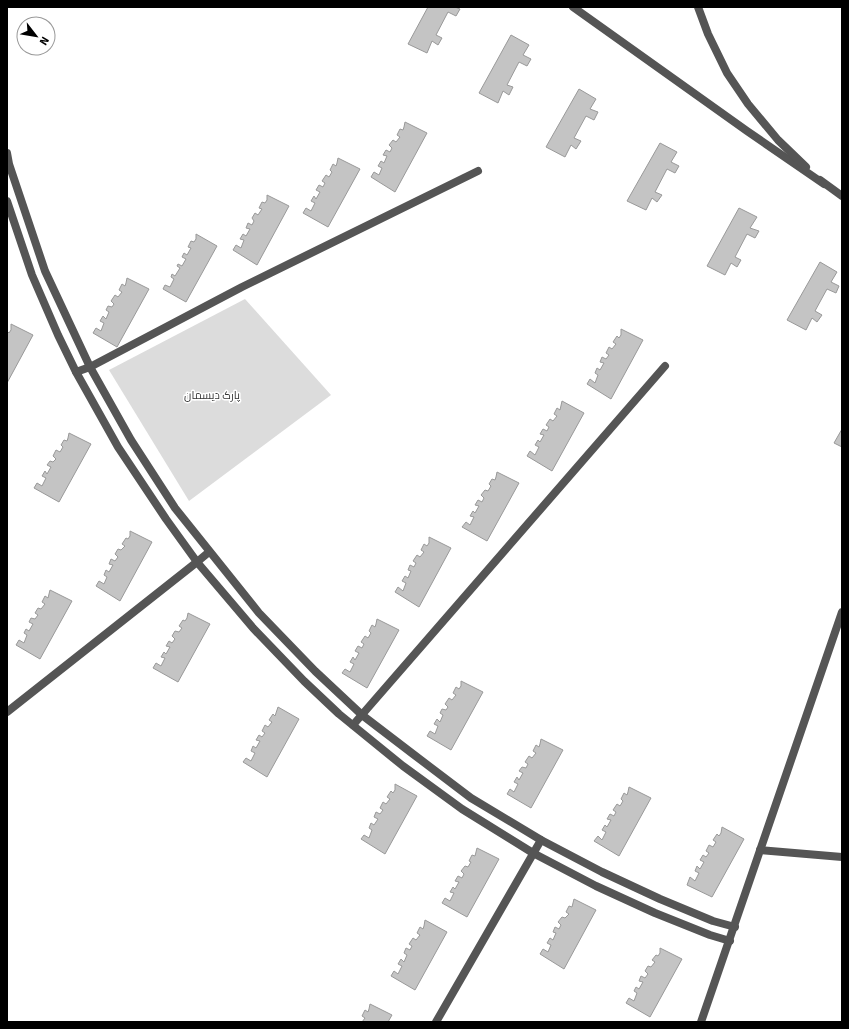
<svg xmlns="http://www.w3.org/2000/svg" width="849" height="1029" font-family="Signika,Cairo,sans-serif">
  <rect width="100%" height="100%" fill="#fff"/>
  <polygon fill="#dcdcdc" points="245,299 331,395 189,501 109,370"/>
  <g fill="#c4c4c4" stroke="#999">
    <polygon points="428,7 455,7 460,9 456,16 448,12 436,35 442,38 438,45 432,41 427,53 408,44"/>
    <polygon points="511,35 529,45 523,55 531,59 527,66 519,62 507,85 513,87 509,95 503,91 498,103 479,93"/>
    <polygon points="579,89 596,99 590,109 598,112 594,120 586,116 574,138 581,141 576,149 571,145 565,157 546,147"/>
    <polygon points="405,122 427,133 395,192 371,177 374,172 379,175 382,168 378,166 381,161 384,163 387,156 383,155 386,150 390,152 392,148 389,145 393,140 396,142 400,137 397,135 400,129 403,130 404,127"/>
    <polygon points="660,143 677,152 671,162 679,166 675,173 667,169 655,192 662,195 657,202 652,198 646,210 627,201"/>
    <polygon points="338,158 360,169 328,227 303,213 306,208 311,211 315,203 311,201 314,196 316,199 320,192 316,190 319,185 323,187 325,183 322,181 326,175 329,177 332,172 330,170 333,164 336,166 337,163"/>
    <polygon points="267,195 289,206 257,265 233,250 236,245 241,248 244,240 240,239 243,234 246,236 250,229 246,228 248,223 252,225 254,221 252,218 255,213 258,215 262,209 259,208 262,202 265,203 267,200"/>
    <polygon points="739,208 757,217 750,228 759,231 755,238 747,234 735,257 741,260 737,267 731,263 725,275 707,266"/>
    <polygon points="196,234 217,246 186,302 163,289 165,285 170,287 174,279 171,277 172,274 175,276 180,268 177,266 178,264 182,266 186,259 182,257 184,253 187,255 191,248 188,247 191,241 194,242 196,239"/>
    <polygon points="820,262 837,272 831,282 839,286 836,293 827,289 815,311 822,315 817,322 812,318 806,330 787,320"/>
    <polygon points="127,278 149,289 117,347 93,333 96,328 101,331 104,323 100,321 103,316 106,319 109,312 106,310 108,306 112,307 114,304 111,301 115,295 118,297 122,292 119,290 122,284 125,286 126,283"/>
    <polygon points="11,324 33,335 7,383 7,331 9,333 11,330"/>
    <polygon points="621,329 643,340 611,399 587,384 590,379 595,383 598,375 595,373 597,368 600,370 604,363 600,362 602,357 606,359 609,355 606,353 609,347 612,349 616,344 613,342 617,336 619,338 621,335"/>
    <polygon points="562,401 584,413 552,471 527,456 530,451 535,455 539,447 535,445 538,440 540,442 544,435 540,434 543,429 547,431 549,427 546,425 550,419 553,421 557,416 554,414 557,408 560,410"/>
    <polygon points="842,429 842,447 834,443"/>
    <polygon points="69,433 91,444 59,502 34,488 37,483 42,486 46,478 42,476 45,471 47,474 51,467 47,465 50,461 53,462 56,459 53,456 56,450 60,452 63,447 61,445 64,440 67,441 68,438"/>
    <polygon points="497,472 519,483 487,541 462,527 466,522 470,525 474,517 470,516 473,511 475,513 479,506 475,505 478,500 482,502 484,498 481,495 485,490 488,491 491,486 489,484 492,479 495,480 496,477"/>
    <polygon points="130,531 152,542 120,601 96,586 99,581 104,584 107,577 104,575 106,570 109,572 113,565 109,564 111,559 115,561 118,557 115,554 118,549 121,550 125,546 122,544 126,538 128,539 130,536"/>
    <polygon points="429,537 451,548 419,607 395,592 398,587 403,591 406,583 402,581 405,576 408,578 411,571 408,570 410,565 414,567 416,563 413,561 417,555 420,557 424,552 421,550 424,544 427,546 429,543"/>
    <polygon points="50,590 72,601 40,659 16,645 19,640 24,643 27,635 24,633 26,629 29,631 33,624 29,622 31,618 35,619 38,615 35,613 38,608 41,609 45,604 42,602 45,596 48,598"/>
    <polygon points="188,613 210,624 178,682 153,668 156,663 161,666 165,658 161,657 164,652 166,654 170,647 166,646 169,641 172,643 175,639 172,636 175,631 179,632 182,628 179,626 183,620 185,621 187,618"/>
    <polygon points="377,619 399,630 367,688 342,673 345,669 350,672 354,664 350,662 353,657 355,660 359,653 355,651 358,646 362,648 364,644 361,642 365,636 368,638 371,633 369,631 372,625 375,627 376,624"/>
    <polygon points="461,681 483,692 451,750 427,736 430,731 435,734 438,726 434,724 437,719 440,722 443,715 440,713 442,709 446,710 448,707 445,704 449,698 452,700 456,695 453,693 456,687 459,689 461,686"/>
    <polygon points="278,707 299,719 267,777 243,762 246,758 251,761 255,753 251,751 253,746 256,748 260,741 256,740 259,735 262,737 265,733 262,731 265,725 268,727 272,722 269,720 273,714 275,716"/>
    <polygon points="541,739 563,750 531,808 507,794 510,789 514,792 518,784 514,782 517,777 519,780 523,773 519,771 522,767 526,768 528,764 525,762 529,756 532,758 536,753 533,751 536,745 539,747 540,744"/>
    <polygon points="395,784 417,796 385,854 361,839 364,835 369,838 372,830 369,828 371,823 374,825 378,819 374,817 376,812 380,814 383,810 380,808 383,802 386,804 390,799 387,797 391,791 393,793 395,790"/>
    <polygon points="629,787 651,798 619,856 594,841 598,836 602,840 606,832 602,830 605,825 607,827 611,820 607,819 610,814 614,816 616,812 613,810 617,804 620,806 623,801 621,799 624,793 627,795 628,792"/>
    <polygon points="722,827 744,839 712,897 687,885 690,877 695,881 699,873 695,871 697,866 700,869 704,862 700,860 703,855 706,857 709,853 706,851 709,845 713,847 716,842 713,840 717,834 719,836 721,833"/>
    <polygon points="477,848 499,859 467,917 442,903 445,898 450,901 454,893 450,892 453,887 455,889 459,882 455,881 458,876 462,878 464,874 461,871 465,866 468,867 471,862 469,861 472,855 475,856"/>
    <polygon points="574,899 596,910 564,969 540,954 543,949 548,952 551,945 547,943 550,938 553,940 556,933 553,932 555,927 559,929 561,925 558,922 562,917 565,918 569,914 566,912 569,906 572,907"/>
    <polygon points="425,920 447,932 415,990 391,976 394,971 398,974 402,966 398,964 401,959 404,962 407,955 404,953 406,948 410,950 412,946 409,944 413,938 416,940 420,935 417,933 420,927 423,929 424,926"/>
    <polygon points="660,948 682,959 650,1017 626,1003 629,998 634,1001 637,993 634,991 636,987 639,989 643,982 639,981 641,976 645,978 648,974 645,971 648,966 651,967 655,962 652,960 656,955 658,956 660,953"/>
    <polygon points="370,1004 392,1015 388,1022 362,1022 365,1018 362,1016 365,1010 368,1012 369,1009"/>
  </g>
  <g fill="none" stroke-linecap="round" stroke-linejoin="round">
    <g stroke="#555" stroke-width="8">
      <polyline points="573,7 747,131 824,184"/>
      <polyline points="698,7 708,34 727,73 748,104 778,140 806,167"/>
      <polyline points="7,153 9,164 45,271 90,367 131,440 175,508 259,613 315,671 362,715 413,754 471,798 541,840 602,872 660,899 713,921 735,927"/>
      <polyline points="820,180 842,196"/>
      <polyline points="7,201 32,275 58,335 76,372 118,447 166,519 197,562 253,628 304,681 339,714 403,766 462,809 533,853 596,886 655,913 710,935 730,941"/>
      <polyline points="76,372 90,367 242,287 478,171"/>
      <polyline points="7,712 197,562 209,552"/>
      <polyline points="353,725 665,366"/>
      <polyline points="760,850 842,857"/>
      <polyline points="436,1022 541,840"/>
      <polyline points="701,1022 842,612"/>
    </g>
  </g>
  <g text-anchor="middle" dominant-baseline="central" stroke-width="3" stroke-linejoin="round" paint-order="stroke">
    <g font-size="11" fill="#333" stroke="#fff">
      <text x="212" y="395">پارک دیسمان</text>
    </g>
  </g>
  <rect width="849" height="1029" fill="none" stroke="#000000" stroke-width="16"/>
  <g transform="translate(36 36) rotate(121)"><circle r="19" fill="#ffffff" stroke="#999999"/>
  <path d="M0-3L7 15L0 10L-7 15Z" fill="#000000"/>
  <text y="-6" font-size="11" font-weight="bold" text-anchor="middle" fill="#000000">N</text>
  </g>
</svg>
